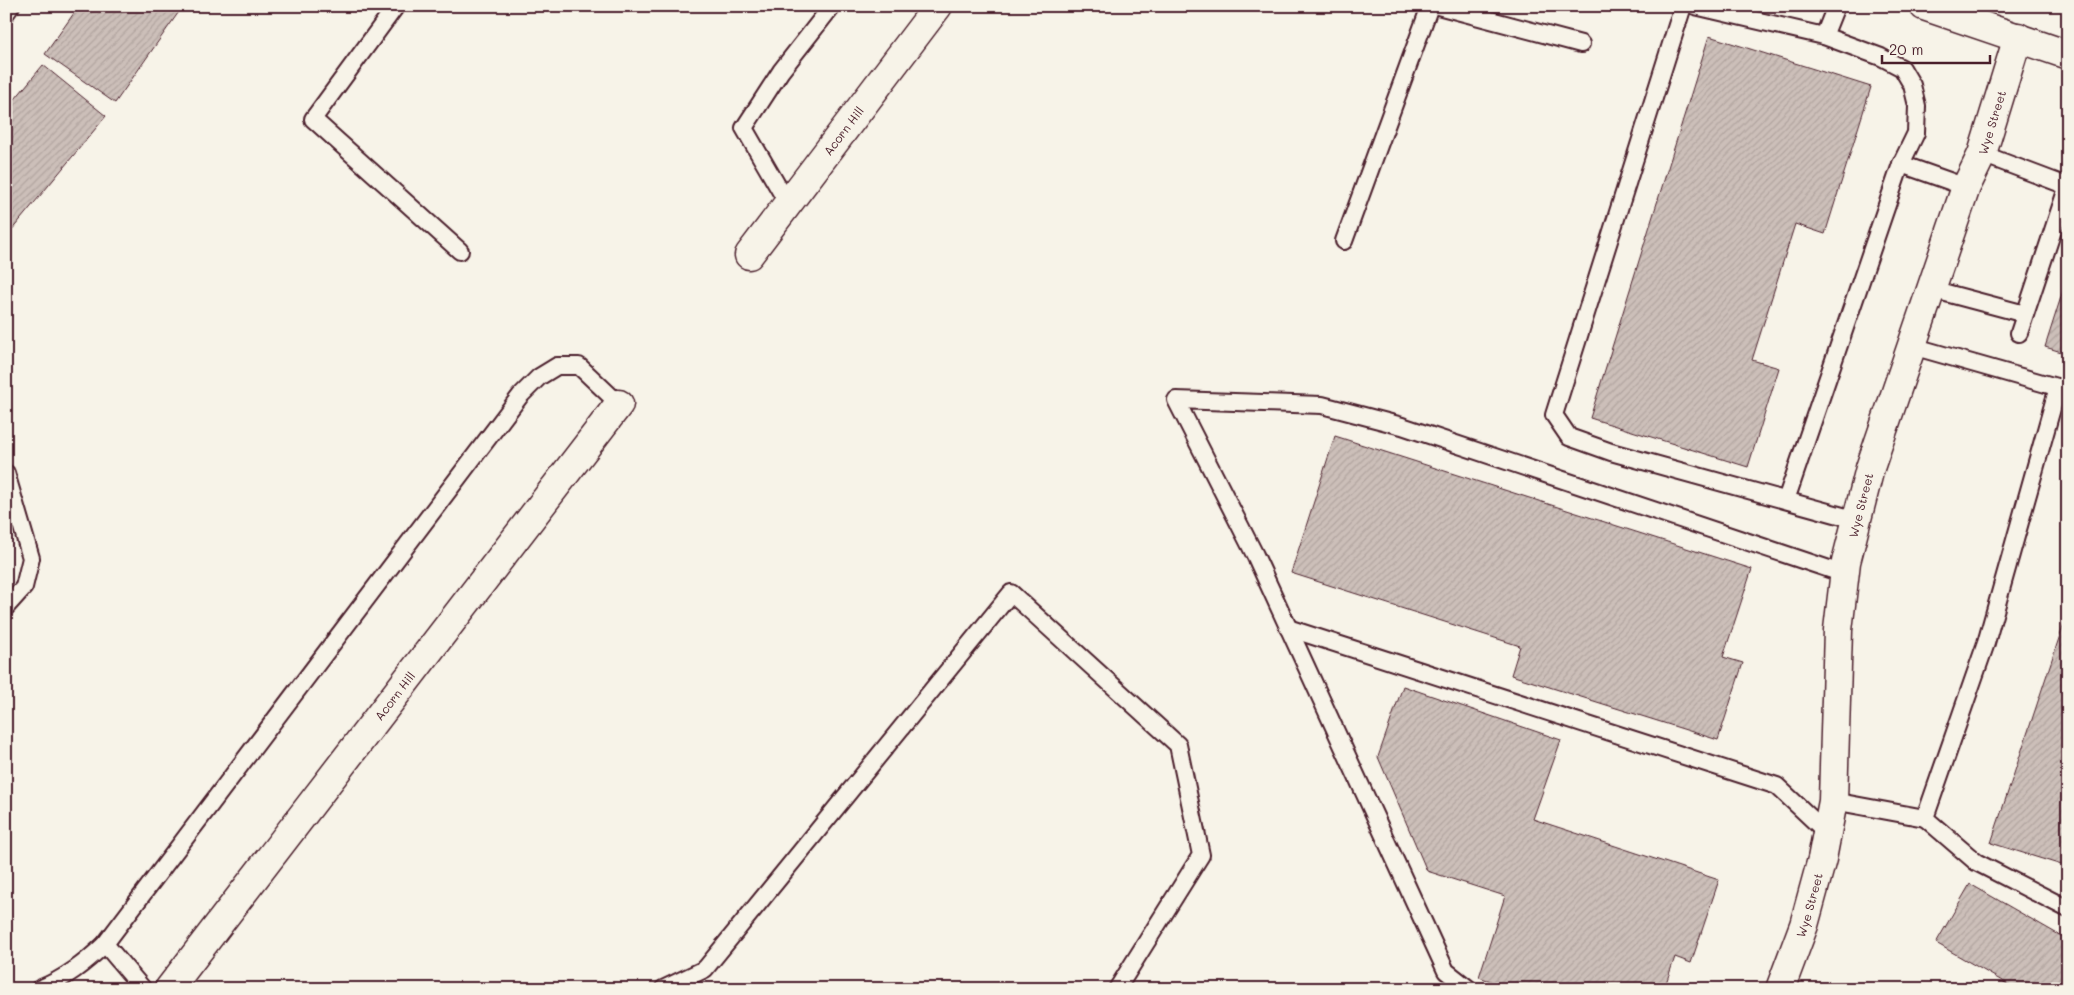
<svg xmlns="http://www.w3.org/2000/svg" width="2074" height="995" font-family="Mali,sans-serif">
  <defs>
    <pattern id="building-hatch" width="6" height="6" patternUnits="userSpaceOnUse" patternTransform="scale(1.25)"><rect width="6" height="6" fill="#ccbfb9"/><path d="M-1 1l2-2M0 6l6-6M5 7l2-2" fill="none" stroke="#b1a49f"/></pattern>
  </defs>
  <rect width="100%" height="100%" fill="#f7f3e8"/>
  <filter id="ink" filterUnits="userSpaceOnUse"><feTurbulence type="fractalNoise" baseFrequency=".02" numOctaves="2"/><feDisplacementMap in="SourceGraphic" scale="10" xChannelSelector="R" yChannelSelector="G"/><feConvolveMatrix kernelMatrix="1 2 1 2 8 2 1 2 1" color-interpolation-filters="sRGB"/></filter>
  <g filter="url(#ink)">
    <g fill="url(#building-hatch)" stroke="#4a1f2b">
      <polygon points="79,6 183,6 115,103 45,54"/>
      <polygon points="1709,36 1871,87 1825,234 1795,224 1752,360 1779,368 1748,467 1590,418"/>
      <polygon points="43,65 106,116 6,237 6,110"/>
      <polygon points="2068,275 2068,354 2045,347"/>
      <polygon points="1335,436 1752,569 1723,657 1743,663 1718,740 1511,675 1520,646 1291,573"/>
      <polygon points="2068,611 2068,867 1991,843"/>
      <polygon points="1403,686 1561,740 1533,819 1719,880 1691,963 1675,957 1664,989 1513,989 1479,977 1505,896 1427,871 1378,757"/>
      <polygon points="1970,884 2068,940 2068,981 2063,989 2016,989 1936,943"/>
    </g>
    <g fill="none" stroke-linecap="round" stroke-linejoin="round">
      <g stroke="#4a1f2b" stroke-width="20">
        <g id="lane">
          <polyline points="396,6 313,119 460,251"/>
          <polyline points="1438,6 1581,44"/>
          <polyline points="1683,6 1554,415 1569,437 1611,452 1857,520"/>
          <polyline points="1695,6 1824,36 1881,57 1902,68 1912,85 1917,106 1916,133 1901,164 1786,500"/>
          <polyline points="6,13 11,6"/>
          <polyline points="1824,36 1836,6"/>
          <polyline points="1982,154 2067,186"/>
          <polyline points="1901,164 1966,187"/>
          <polyline points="788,204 744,128 781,71 832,6"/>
          <polyline points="1344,241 1430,6"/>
          <polyline points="1931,289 2025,314"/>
          <polyline points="2019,333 2068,185"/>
          <polyline points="1912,346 2067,390"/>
          <polyline points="2058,387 1986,643 1925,818 1976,862 2068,909"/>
          <polyline points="6,473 31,558 24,587 6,607"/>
          <polyline points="1288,628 1777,786 1827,833"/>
          <polyline points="1833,801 1925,818"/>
          <polyline points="105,944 143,989"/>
          <path d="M39,989C65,979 85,963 105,944L520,396L539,377L557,366H579L619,404"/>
          <polyline points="663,989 705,969 1011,593 1178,745 1201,855 1117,989"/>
          <polyline points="1469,989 1446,971 1255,555 1176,400 1322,405 1402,426 1844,574"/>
        </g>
      </g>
      <g stroke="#4a1f2b" stroke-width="31">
        <g id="street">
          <polyline points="1924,6 2068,55"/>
          <path id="s1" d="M749,255L938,6"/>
          <path id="s2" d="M169,989L619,404"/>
          <path id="s3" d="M1780,989L1804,925L1822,859L1833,801L1838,630L1846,562L1870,468L1966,187L1982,154L2018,37"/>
        </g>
      </g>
      <use href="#lane" stroke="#f7f3e8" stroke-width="16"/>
      <use href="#street" stroke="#f7f3e8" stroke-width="28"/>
    </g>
  </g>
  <g text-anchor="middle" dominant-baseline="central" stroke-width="5" stroke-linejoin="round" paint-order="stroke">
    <g font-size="12" fill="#4a1f2b" stroke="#f7f3e8">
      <text stroke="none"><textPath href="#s3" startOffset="899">Wye Street</textPath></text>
      <text stroke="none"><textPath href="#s1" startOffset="156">Acorn Hill</textPath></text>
      <text stroke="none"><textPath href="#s3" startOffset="494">Wye Street</textPath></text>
      <text stroke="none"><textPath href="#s2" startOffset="370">Acorn Hill</textPath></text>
      <text stroke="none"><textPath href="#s3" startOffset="89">Wye Street</textPath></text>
    </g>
  </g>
  <rect width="2074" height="995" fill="none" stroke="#f7f3e8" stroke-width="25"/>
  <rect x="12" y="12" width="2049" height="970" fill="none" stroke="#4a1f2b" stroke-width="2" filter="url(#ink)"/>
  <path d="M1882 55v8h108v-8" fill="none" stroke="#4a1f2b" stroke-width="2.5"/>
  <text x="1889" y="55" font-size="15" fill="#4a1f2b" stroke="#f7f3e8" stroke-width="4" paint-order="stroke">20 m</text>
</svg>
